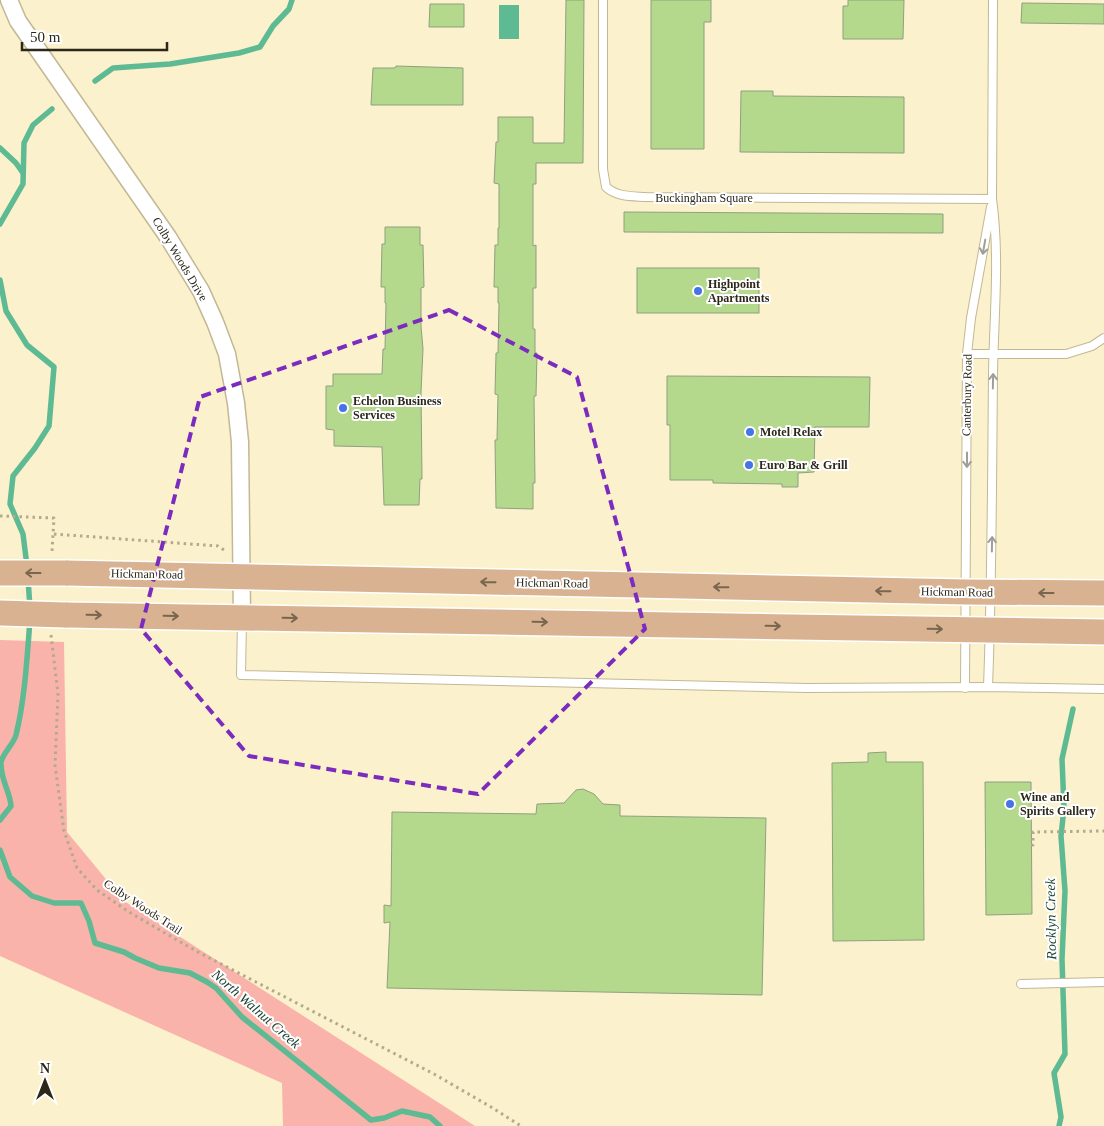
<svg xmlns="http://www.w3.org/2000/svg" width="1104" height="1126" font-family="Georgia,serif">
  <rect width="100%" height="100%" fill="#fbf1cc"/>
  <polygon fill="#fab3aa" points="0,640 64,642 67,832 124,901 475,1126 283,1126 282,1083 0,956"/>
  <rect fill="#5eba92" x="499" y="5" width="20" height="34"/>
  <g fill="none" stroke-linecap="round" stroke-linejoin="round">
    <g stroke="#5eba92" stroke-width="5.5">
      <polyline points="95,81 113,68 170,64 239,53 260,47 273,26 289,9 292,0"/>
      <polyline points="0,148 16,163 23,173"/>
      <polyline points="0,224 23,184 24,143 33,125 52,109"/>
      <polyline points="0,280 6,311 27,345 54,367 49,426 35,448 13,476 10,504 23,534 27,566"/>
      <polyline points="28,578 30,609"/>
      <path d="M0,820L11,806C10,791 0,779 1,762C3,753 13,745 16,735C25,698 27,658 30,620"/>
      <polyline points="0,850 10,877 32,896 54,903 81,903 89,921 95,943 124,952 135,958 159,968 190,973 207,982 216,988 242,1017 371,1120 384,1118 402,1111 430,1117 440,1126"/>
      <polyline points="1059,1126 1061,1117 1054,1073 1065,1054 1062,959 1065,891 1061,836 1064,808 1062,759 1073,709"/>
    </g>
  </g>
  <g fill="#b4d88c" stroke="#90a080">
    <polygon points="566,0 584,0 583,163 536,163 536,184 533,184 533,246 536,245 536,288 533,288 533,329 535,329 535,353 537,353 536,396 534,396 535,483 533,483 533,509 496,508 495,440 497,440 498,395 495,394 496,353 498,353 499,303 498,303 498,287 494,287 495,245 498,245 498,228 499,228 499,184 494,183 496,142 498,142 498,117 533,117 533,143 564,143"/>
    <polygon points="651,0 711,0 711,22 704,22 704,149 651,149"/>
    <polygon points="848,0 904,0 903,39 843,39 843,6 848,6"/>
    <polygon points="1022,3 1104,4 1104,24 1021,23"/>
    <polygon points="430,4 464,4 464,27 429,27"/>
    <polygon points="396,66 463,68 463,105 371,105 373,68 395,68"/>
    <polygon points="741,91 773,91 773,96 904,97 904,153 740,152"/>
    <polygon points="624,212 943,214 943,233 624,232"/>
    <polygon points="385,227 420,227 420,245 423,245 424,287 421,288 421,326 423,349 421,392 422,479 420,479 419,505 384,505 382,447 334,446 334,430 326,429 326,386 333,386 333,374 382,374 383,349 385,349 386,303 385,303 385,287 381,287 382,244 385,244"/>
    <rect x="637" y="268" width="122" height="45"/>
    <polygon points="667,376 870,377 869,427 815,427 814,472 798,473 798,487 782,487 782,484 713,483 713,480 670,480 670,425 667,425"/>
    <polygon points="886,752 886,762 923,762 924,940 833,941 832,763 868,762 868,753"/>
    <polygon points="985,782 1031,782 1032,914 986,915"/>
    <polygon points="583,789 594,794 603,804 620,805 620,816 766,818 762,995 387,988 390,922 384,923 384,905 391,906 392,812 536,814 537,804 564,803 576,790"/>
  </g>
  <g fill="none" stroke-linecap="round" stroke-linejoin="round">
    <g stroke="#c2b895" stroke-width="10">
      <g id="service">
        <path d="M603,0V169L606,187C617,197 632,196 646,197L992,199"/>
        <polyline points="967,354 1066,354 1092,346 1104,338"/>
        <polyline points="242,620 241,675 807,688 988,687 1104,689"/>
        <path d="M988,687C992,582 992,478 993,373C994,314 1000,257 992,199L993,0"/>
        <polyline points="965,688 967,354 971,318 991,207"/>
        <polyline points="1021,984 1104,982"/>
      </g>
    </g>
    <g stroke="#c2b895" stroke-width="19">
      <polyline id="minor" points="9,0 18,21 168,237 201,291 215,322 227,354 236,403 240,442 242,617"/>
    </g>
    <g stroke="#fff" stroke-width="28">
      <g id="primary">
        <polyline points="66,573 966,592 1104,593"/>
        <polyline points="65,615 1104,632"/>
      </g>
    </g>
    <g stroke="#b2aa8d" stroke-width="3" stroke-dasharray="2.5 4" stroke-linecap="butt">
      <polyline points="0,516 54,518 52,551"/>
      <polyline points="54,534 218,546 224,550"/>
      <polyline points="51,635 58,694 55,765 64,831 77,868 97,890 129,912 196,951 434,1074 491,1107 521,1126"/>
      <polyline points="1031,845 1033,845 1033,832 1104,831"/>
    </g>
    <use href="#service" stroke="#fff" stroke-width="8"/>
    <use href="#minor" stroke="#fff" stroke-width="16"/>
    <use href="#primary" stroke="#d9b391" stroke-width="25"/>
    <g stroke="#fff" stroke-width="28" stroke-linecap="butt">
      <g id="primary-bridge">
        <polyline points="0,573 66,573"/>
        <polyline points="0,613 65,615"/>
      </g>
    </g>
    <use href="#primary-bridge" stroke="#d9b391" stroke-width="25"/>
  </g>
  <defs><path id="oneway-shaft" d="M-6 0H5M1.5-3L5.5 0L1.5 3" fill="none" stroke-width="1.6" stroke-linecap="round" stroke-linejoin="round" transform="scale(1.25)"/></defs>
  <g stroke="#a09e98">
    <use href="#oneway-shaft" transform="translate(984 247) rotate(100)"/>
    <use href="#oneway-shaft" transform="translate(993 381) rotate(-89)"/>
    <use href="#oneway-shaft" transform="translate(967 460) rotate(90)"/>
    <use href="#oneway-shaft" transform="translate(992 544) rotate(-89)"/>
  </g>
  <g stroke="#79664f">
    <use href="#oneway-shaft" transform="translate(33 573) rotate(-180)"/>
    <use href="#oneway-shaft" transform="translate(488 582) rotate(-179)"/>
    <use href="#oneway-shaft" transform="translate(721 587) rotate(-179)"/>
    <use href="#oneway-shaft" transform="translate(883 591) rotate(-179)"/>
    <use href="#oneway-shaft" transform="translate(1046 593) rotate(-180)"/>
    <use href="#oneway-shaft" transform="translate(94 615) rotate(1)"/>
    <use href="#oneway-shaft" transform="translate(171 616) rotate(1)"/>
    <use href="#oneway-shaft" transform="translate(290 618) rotate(1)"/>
    <use href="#oneway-shaft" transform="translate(540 622) rotate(1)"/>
    <use href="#oneway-shaft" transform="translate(773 626) rotate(1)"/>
    <use href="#oneway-shaft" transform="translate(935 629) rotate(1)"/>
  </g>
  <path fill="none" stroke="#7b2cbf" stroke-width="4" stroke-dasharray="10 6" stroke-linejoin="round" d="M449,310L577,377L645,629L478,794L249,756L141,629L200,397Z"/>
  <g fill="#4673e5" stroke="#fff" stroke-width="2">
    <circle cx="698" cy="291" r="5"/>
    <circle cx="343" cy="408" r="5"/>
    <circle cx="750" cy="432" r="5"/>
    <circle cx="749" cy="465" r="5"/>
    <circle cx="1010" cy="804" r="5"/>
  </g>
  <g text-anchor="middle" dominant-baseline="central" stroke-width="4" stroke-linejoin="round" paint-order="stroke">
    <g font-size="12" fill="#2b2719" stroke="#fff">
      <text x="704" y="198">Buckingham Square</text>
      <text transform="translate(180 259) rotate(59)">Colby Woods Drive</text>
      <text transform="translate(967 395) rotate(-89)">Canterbury Road</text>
      <text transform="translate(147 574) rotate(1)">Hickman Road</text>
      <text transform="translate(552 583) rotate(1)">Hickman Road</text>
      <text transform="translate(957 592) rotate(1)">Hickman Road</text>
      <text transform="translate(143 907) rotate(33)">Colby Woods Trail</text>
    </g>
    <g font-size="12" font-weight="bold" fill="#2b2719" stroke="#fff" text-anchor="start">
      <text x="708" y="284">Highpoint<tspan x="708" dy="14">Apartments</tspan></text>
      <text x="353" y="401">Echelon Business<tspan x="353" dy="14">Services</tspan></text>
      <text x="760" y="432">Motel Relax</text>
      <text x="759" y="465">Euro Bar &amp; Grill</text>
      <text x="1020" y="797">Wine and<tspan x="1020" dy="14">Spirits Gallery</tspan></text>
    </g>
    <g font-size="14" font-style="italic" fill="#163f2e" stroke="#fff">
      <text transform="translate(1051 919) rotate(-91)">Rocklyn Creek</text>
      <text transform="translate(256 1009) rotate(41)">North Walnut Creek</text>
    </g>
  </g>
  <g transform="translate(45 1081)" stroke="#ffffff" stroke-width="4" paint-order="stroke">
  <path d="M0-4L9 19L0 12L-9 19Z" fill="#2b2719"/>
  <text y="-8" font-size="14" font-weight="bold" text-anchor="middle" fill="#2b2719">N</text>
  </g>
  <path d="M22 42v8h145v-8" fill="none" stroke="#2b2719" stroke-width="2.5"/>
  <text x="30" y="42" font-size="15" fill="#2b2719" stroke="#ffffff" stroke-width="4" paint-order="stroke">50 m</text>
</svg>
